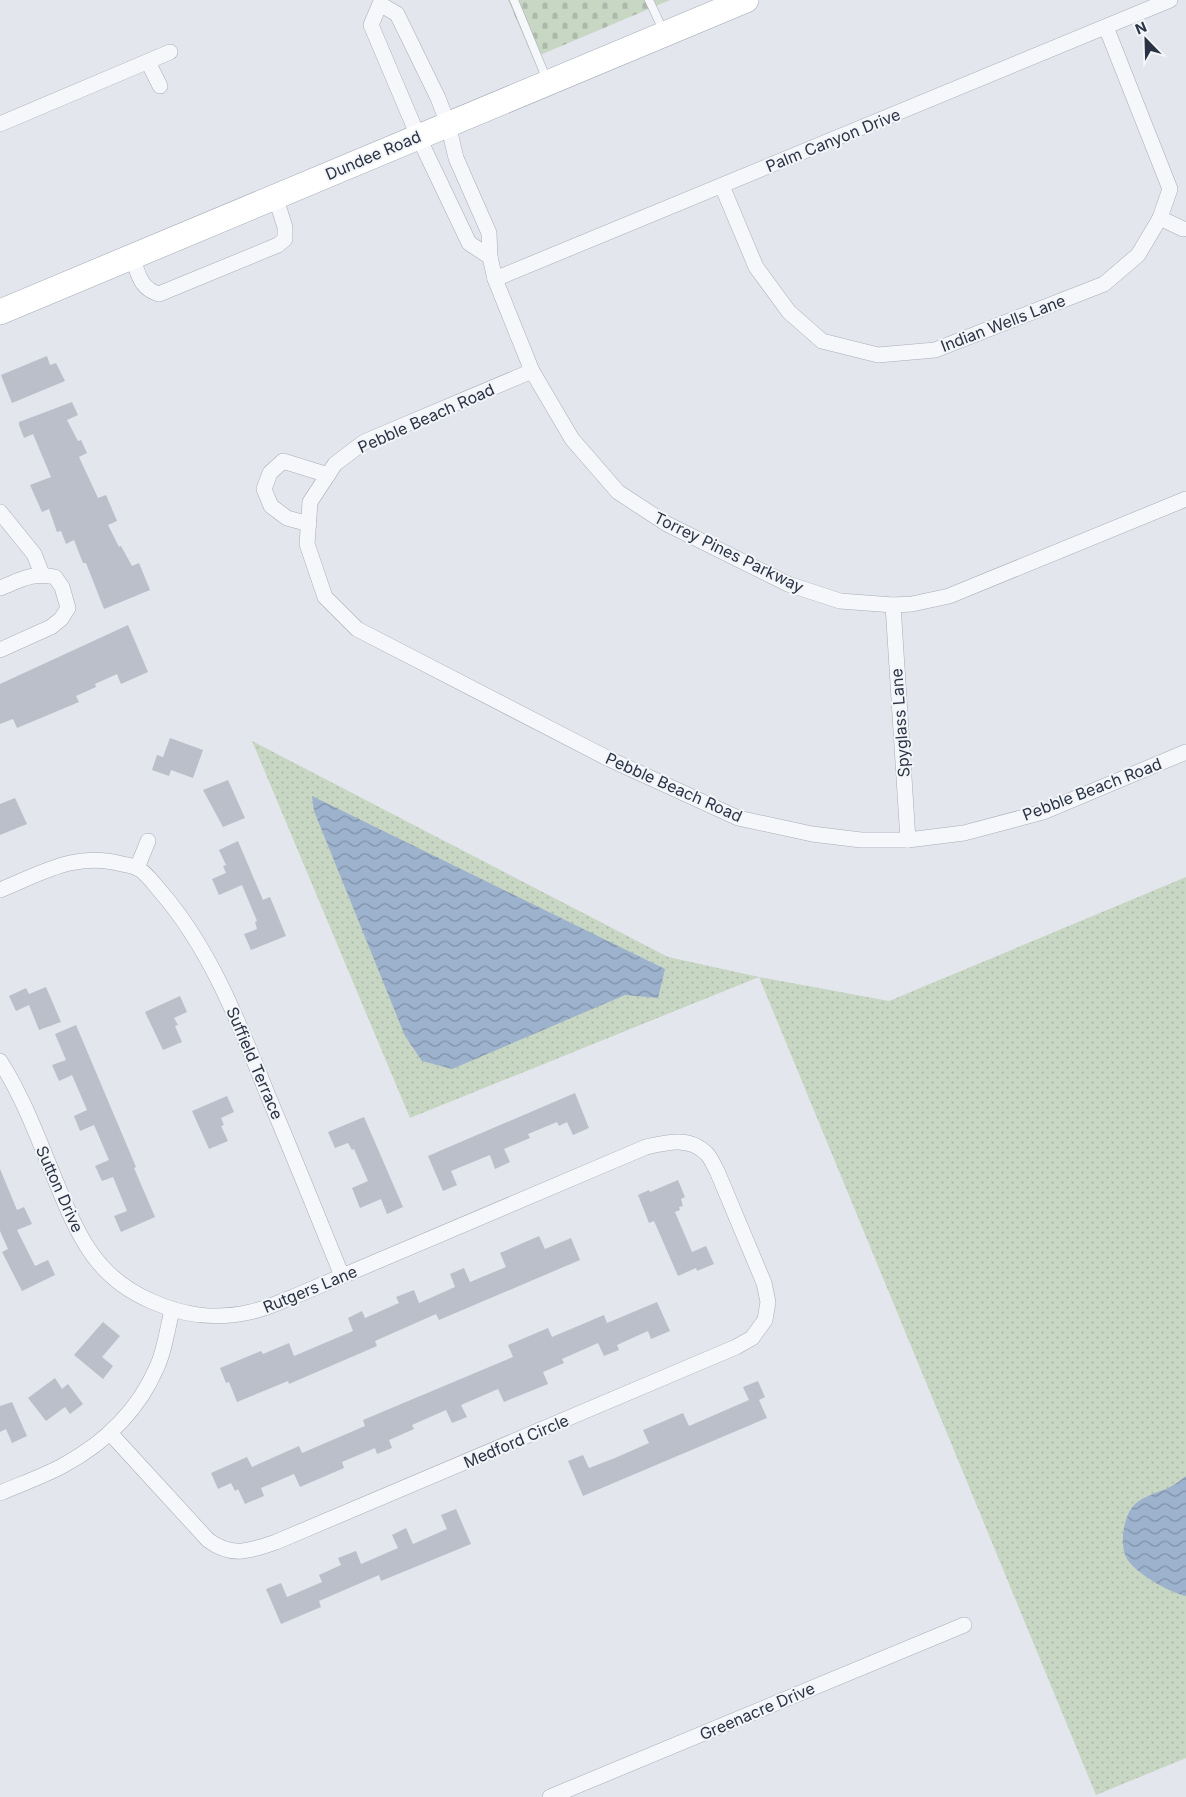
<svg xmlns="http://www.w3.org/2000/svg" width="1186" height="1797" font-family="Inter,sans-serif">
  <defs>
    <pattern id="grass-dots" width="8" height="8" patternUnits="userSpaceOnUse" patternTransform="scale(1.25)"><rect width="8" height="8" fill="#c8d6c4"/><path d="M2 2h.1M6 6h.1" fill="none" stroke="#acb8aa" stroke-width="1.8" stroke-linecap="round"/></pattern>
    <pattern id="cemetery-stones" width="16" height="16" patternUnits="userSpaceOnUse" patternTransform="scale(1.25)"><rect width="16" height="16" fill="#c8d6c4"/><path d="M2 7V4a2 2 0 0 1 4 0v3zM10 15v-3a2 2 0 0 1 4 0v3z" fill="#acb8aa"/></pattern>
    <pattern id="water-waves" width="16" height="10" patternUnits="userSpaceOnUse" patternTransform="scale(1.25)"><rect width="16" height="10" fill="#9db2cd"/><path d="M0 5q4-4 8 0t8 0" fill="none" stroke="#8091a8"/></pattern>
  </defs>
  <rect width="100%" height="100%" fill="#e3e6ec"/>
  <polygon fill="url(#grass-dots)" points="252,741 668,957 759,977 889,1001 1186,877 1186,1758 1096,1795 759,977 410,1118"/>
  <polygon fill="url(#cemetery-stones)" points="508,0 670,0 533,58"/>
  <g fill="url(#water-waves)">
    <polygon points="312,796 665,969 658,998 625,995 452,1069 422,1061 405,1036 314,811"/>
    <path d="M1186,1476V1596C1170,1593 1133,1572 1126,1557C1120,1545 1123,1521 1131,1509C1140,1496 1156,1494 1170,1487C1176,1484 1181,1480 1186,1476Z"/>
  </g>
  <g fill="#babfca">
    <polygon points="47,356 50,365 56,363 65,381 12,403 1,375"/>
    <polygon points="72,402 78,415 67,420 78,441 81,440 87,453 79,457 98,498 106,495 117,521 108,525 119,547 121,546 132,566 139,563 150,590 104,609 86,563 83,563 74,540 66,544 61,531 57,532 49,509 42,512 30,485 51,477 33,434 24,438 19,425 19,422"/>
    <polygon points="128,625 148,672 121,684 117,674 95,684 96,687 76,696 79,702 17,728 13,719 0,724 0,684"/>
    <polygon points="170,738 203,750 193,778 171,770 169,776 152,770 157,755 163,757"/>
    <polygon points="228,780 245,818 223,827 203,790"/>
    <polygon points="15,798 27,824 0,835 0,804"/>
    <polygon points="238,841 263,900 270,897 286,936 251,950 244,934 257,929 255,922 257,921 242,885 219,895 212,879 226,873 223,866 226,865 219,850"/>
    <polygon points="46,987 61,1022 39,1030 29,1005 16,1011 9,996 26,988 29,994"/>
    <polygon points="180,996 187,1012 174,1018 178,1025 175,1026 182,1042 163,1050 145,1012"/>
    <polygon points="76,1025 136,1167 134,1168 155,1217 121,1232 114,1216 127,1211 113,1177 102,1181 95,1166 109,1160 94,1125 80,1131 74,1116 87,1110 72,1075 59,1081 52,1065 66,1060 55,1034"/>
    <polygon points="575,1093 589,1128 573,1135 567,1122 559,1126 557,1122 528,1134 530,1138 504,1149 510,1162 495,1169 490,1155 451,1171 457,1185 443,1191 428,1156"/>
    <polygon points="227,1096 234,1112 221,1118 224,1125 221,1126 228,1141 209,1149 192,1111"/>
    <polygon points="364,1117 403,1207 387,1214 381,1199 360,1208 352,1188 368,1181 354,1149 352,1150 348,1143 335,1148 328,1132"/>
    <polygon points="0,1169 17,1210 24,1207 32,1224 17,1230 35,1266 48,1260 55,1275 22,1291 2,1252 8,1249 0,1231"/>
    <polygon points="678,1180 685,1197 681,1199 683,1206 679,1207 680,1210 675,1212 692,1252 706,1246 714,1264 697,1271 696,1268 678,1276 654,1221 649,1223 638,1195 649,1190 650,1192"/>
    <polygon points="539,1236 545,1249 571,1238 580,1260 439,1320 436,1314 375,1341 377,1346 289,1384 288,1381 237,1402 229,1382 226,1383 220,1368 261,1351 263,1354 289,1343 294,1356 353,1331 348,1318 362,1311 365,1318 399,1303 396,1297 414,1290 419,1303 455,1287 450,1274 464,1268 470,1282 506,1267 500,1253"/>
    <polygon points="657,1302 670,1331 651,1339 648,1331 617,1345 619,1350 604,1356 598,1343 562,1359 564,1363 543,1372 548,1384 504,1402 498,1389 461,1405 467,1417 452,1423 446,1410 412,1425 414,1429 389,1440 392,1448 377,1454 375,1448 342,1462 344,1468 300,1487 294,1474 261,1488 264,1496 245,1504 238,1489 235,1491 231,1483 218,1489 211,1473 247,1457 252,1467 299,1446 302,1453 365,1426 363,1420 513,1357 508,1345 548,1328 552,1337 604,1315 607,1323"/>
    <polygon points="103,1322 120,1336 102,1357 113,1366 103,1379 74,1355"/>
    <polygon points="55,1378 62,1389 68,1384 83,1404 70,1414 65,1407 46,1421 28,1398"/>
    <polygon points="758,1381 765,1397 759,1400 767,1418 583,1496 568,1461 583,1455 589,1468 615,1458 649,1443 643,1430 683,1413 689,1426 749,1400 743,1387"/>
    <polygon points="12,1402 27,1436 12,1443 6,1429 0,1432 0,1406"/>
    <polygon points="456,1509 471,1544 381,1581 379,1575 319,1601 321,1607 281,1624 266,1589 281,1583 287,1597 322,1582 319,1575 341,1565 338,1558 356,1551 361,1564 398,1548 392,1535 406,1528 413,1544 447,1529 441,1515"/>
  </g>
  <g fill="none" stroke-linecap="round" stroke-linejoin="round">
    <g stroke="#a8adb7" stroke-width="9">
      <g id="service">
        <polyline points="514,0 547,80"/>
        <polyline points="649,0 664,32"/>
      </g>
    </g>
    <g stroke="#a8adb7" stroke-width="16">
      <g id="minor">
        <polygon points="380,4 397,14 438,98 448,124 456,158 489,233 490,257 469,243 418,136 371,25"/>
        <polyline points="1106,27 1170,189 1160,218 1183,229"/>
        <polyline points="148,62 160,86"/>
        <polyline points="0,124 170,52"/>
        <polyline points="722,186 756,267 789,312 822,341 878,355 935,350 1104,284 1138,255 1160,218"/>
        <path d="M132,257C139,274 139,288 159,294L278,245L285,239V227L275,196"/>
        <polyline points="490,257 495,279 532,371 572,439 618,492 667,524 788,584 840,601 893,605 912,604 949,596 1186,499"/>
        <polyline points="495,279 1170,0"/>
        <polyline points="532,371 364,442 335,464 310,502 307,544 325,597 357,629 609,759 738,818 812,834 861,840 908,840 964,833 1043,812 1186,752"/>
        <polyline points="0,512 34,554 42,574"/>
        <polyline points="309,524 287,518 271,506 264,489 270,473 283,461 328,475"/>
        <path d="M0,588C21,580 32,572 55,577L62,587L68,608L61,619L51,627L0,650"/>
        <polyline points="893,605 908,840"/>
        <polyline points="137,868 148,841"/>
        <path d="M0,890C42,873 76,851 122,864C127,865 133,866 137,868C146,872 154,884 161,892C212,951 240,1026 269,1098C294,1157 318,1217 342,1276"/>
        <path d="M0,1061C23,1097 38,1138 54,1177C77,1232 93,1276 151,1301C184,1316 215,1320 250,1312C265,1309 279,1302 293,1297L646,1147C667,1142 690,1136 707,1154C711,1158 714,1166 717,1171L764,1283L768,1302L765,1320L752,1338L736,1347L276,1542C250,1551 232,1558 208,1540L110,1433"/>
        <path d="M0,1493C21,1484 44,1476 64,1465C106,1442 138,1411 157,1367C165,1350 167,1329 172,1311"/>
        <polyline points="550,1797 964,1625"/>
      </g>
    </g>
    <g stroke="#a2aab8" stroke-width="26">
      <polyline id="primary" points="0,312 746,0"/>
    </g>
    <use href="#service" stroke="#f6f7fa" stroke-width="8"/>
    <use href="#minor" stroke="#f6f7fa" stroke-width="15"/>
    <use href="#primary" stroke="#fff" stroke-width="25"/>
  </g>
  <g text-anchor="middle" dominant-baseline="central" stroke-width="4" stroke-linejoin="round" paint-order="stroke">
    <g font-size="16" fill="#2a3345" stroke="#f3f5f9">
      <text transform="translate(833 140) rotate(-22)">Palm Canyon Drive</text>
      <text transform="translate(373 155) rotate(-23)">Dundee Road</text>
      <text transform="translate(1003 323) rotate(-21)">Indian Wells Lane</text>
      <text transform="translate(426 418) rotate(-24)">Pebble Beach Road</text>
      <text transform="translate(729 552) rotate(26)">Torrey Pines Parkway</text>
      <text transform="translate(900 723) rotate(-94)">Spyglass Lane</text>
      <text transform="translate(674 787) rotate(24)">Pebble Beach Road</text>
      <text transform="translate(1092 789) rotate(-21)">Pebble Beach Road</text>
      <text transform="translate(255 1063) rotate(67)">Suffield Terrace</text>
      <text transform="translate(60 1189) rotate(66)">Sutton Drive</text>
      <text transform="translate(310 1289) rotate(-22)">Rutgers Lane</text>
      <text transform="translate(516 1441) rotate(-23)">Medford Circle</text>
      <text transform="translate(757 1711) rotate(-23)">Greenacre Drive</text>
    </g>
  </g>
  <g transform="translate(1146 40) rotate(337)" stroke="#f3f5f9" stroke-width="4" paint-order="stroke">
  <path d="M0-4L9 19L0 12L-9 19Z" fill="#2a3345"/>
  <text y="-8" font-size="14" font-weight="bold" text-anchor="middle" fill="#2a3345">N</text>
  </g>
</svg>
